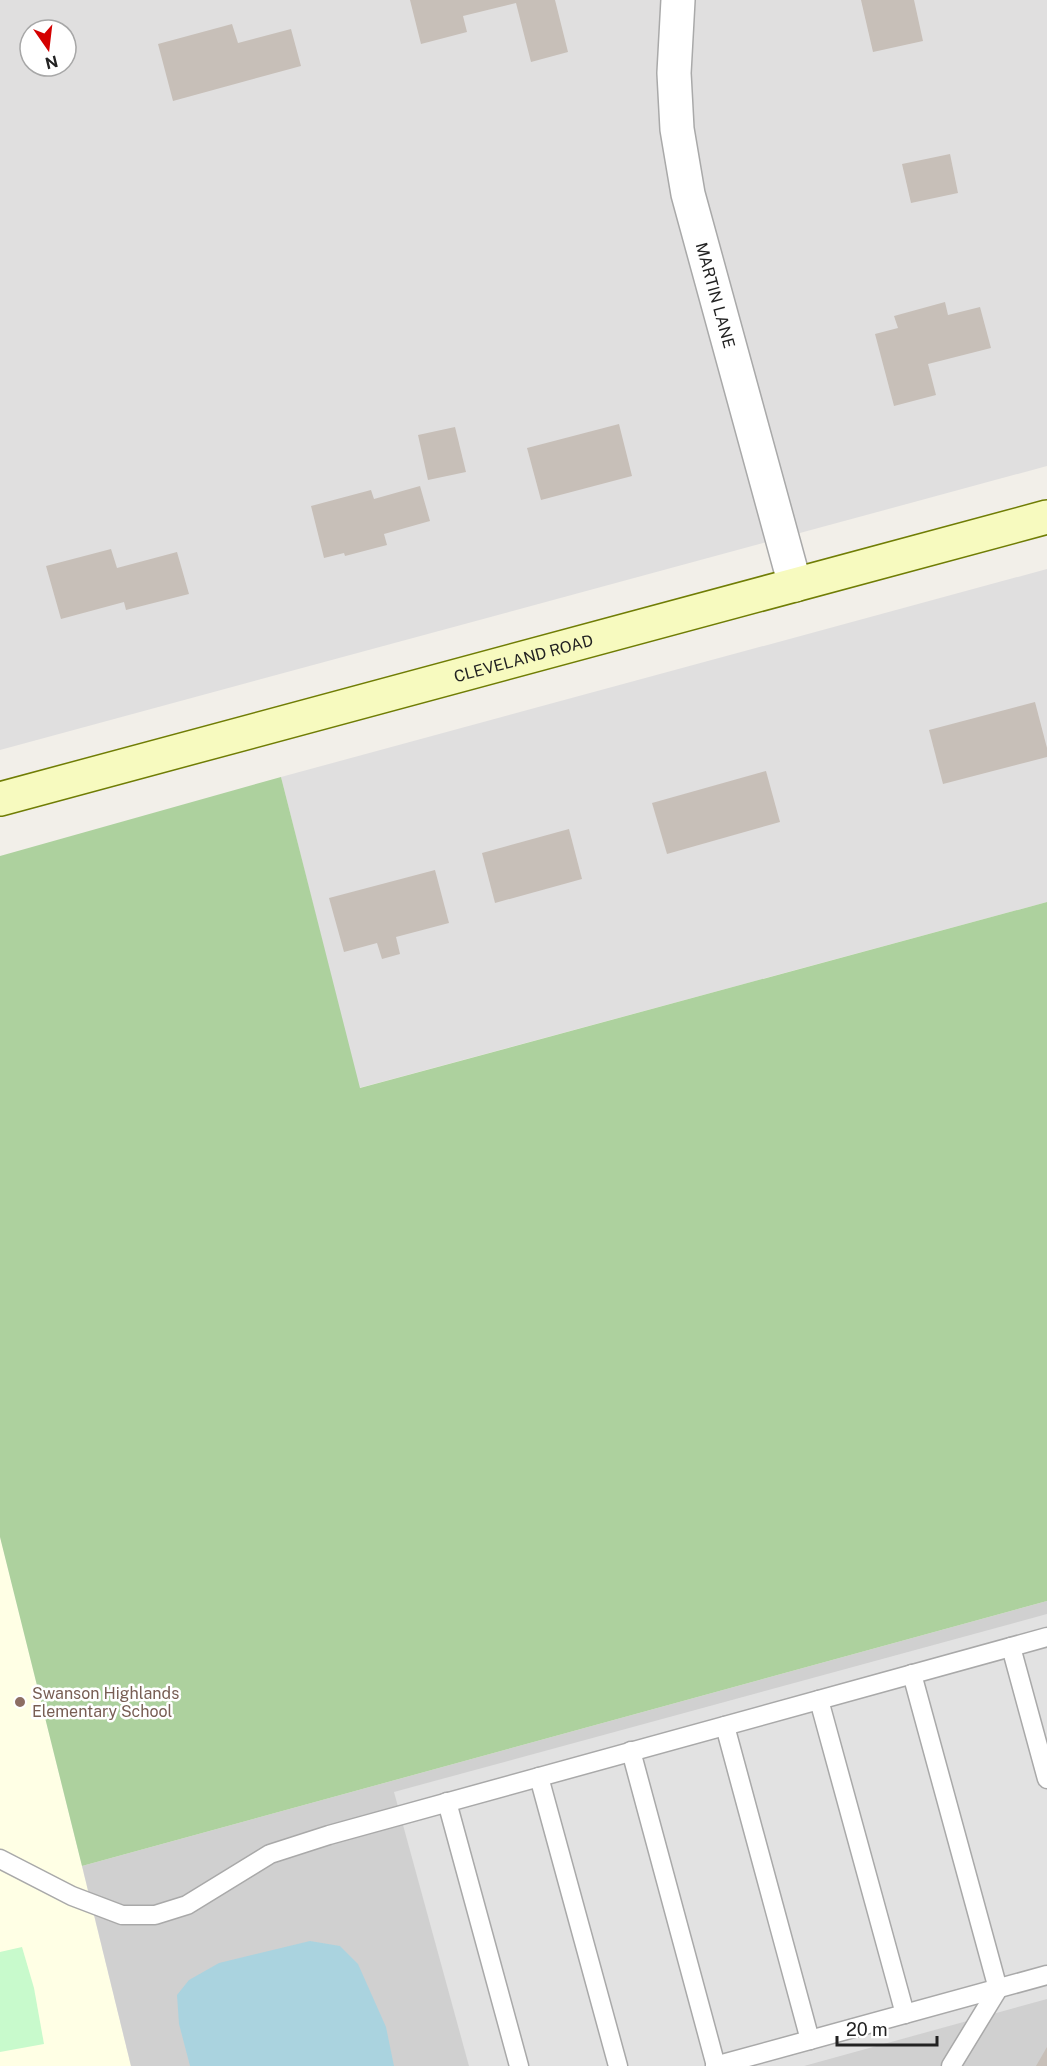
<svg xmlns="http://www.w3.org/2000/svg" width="1047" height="2066" font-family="'Public Sans',sans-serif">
  <rect width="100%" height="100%" fill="#f2efe9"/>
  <g fill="#e0dfdf" fill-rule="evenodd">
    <path d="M0,0H1047V466L0,750ZM30,30H66V66H30Z"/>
    <polygon points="1047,569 1047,902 359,1088 281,777"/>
  </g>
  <polygon fill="#ffffe5" points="0,1537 82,1866 131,2066 0,2066"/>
  <polygon fill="#d0d0d0" points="1047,1601 1047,2066 131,2066 82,1866"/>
  <polygon fill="#add19e" points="281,777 360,1088 1047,902 1047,1601 82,1866 0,1537 0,856"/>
  <polygon fill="#c8facc" points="22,1947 34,1988 44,2044 0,2052 0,1952"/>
  <polygon fill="#e2e2e2" points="1047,1614 1047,1999 804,2066 469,2066 394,1792"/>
  <polygon fill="#aad3df" points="310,1941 340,1946 358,1964 386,2027 394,2066 190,2066 179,2024 177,1995 189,1980 219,1963"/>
  <g fill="#c7bfb8">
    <polygon points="410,0 555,0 568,52 531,62 516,3 463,16 467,32 421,44"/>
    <polygon points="861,0 914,0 923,41 873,52"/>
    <polygon points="232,24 238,43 291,29 301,66 173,101 158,44"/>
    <polygon points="950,154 958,193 911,203 902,164"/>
    <polygon points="945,302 948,315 980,307 991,348 928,364 936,395 894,406 875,334 898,328 894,316"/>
    <polygon points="619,424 632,476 541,500 527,448"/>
    <polygon points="455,427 466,472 428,480 418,435"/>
    <polygon points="420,486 430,521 384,534 387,545 345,556 344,553 324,558 311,506 371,490 374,499"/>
    <polygon points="111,549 117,568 177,552 189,594 126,610 124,602 61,619 46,566"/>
    <polygon points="1035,702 1047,748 1047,757 943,784 929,730"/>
    <polygon points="766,771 780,822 667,854 652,803"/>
    <polygon points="569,829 582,879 495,903 482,853"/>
    <polygon points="435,870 449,923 396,937 400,954 382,959 377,943 344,952 329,898"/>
    <polygon points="1047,2047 1047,2066 1036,2066"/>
  </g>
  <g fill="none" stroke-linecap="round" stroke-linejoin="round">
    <g stroke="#a9a9a9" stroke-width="21">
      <g id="service">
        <polyline points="1011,1647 1047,1779"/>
        <polyline points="912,1674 998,1989 951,2066"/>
        <polyline points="819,1700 905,2014"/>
        <polyline points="725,1726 810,2040"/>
        <polyline points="631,1751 716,2066"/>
        <polyline points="539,1777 618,2066"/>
        <polyline points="447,1802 519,2066"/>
        <polyline points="0,1859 72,1896 122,1915 155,1915 187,1905 270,1854 329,1835 1047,1637"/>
        <polyline points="715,2066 1047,1975"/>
      </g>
    </g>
    <g stroke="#a9a9a9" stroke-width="36">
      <g id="minor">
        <path id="s1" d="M678,0L674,73L677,129L688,194L795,585"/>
      </g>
    </g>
    <g stroke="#707d05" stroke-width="36">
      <g id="secondary">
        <path id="s2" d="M0,799L1047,517"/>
      </g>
    </g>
    <use href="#service" stroke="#fff" stroke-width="18"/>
    <use href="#minor" stroke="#fff" stroke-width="33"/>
    <use href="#secondary" stroke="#f7fabf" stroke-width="33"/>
  </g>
  <circle fill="#8d6e63" stroke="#fff" stroke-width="2" cx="20" cy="1702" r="6"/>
  <g text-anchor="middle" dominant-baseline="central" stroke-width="5" stroke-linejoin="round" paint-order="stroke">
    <g font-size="16" fill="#222" stroke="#fff">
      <text stroke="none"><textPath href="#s1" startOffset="300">MARTIN LANE</textPath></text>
      <text stroke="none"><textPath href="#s2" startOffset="542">CLEVELAND ROAD</textPath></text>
    </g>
    <g font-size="16" fill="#785e54" stroke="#fff" text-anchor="start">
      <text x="32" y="1693">Swanson Highlands<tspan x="32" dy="18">Elementary School</tspan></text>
    </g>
  </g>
  <g transform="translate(48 48) rotate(166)"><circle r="28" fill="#ffffff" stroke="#a7a7a7" stroke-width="1.5"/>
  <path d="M0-4.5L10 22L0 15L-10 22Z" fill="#d40000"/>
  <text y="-9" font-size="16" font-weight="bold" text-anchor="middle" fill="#222222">N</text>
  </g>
  <path d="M837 2036v9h100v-9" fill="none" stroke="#222222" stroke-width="3"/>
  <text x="846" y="2036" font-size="18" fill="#222222" stroke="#ffffff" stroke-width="4.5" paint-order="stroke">20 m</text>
</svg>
